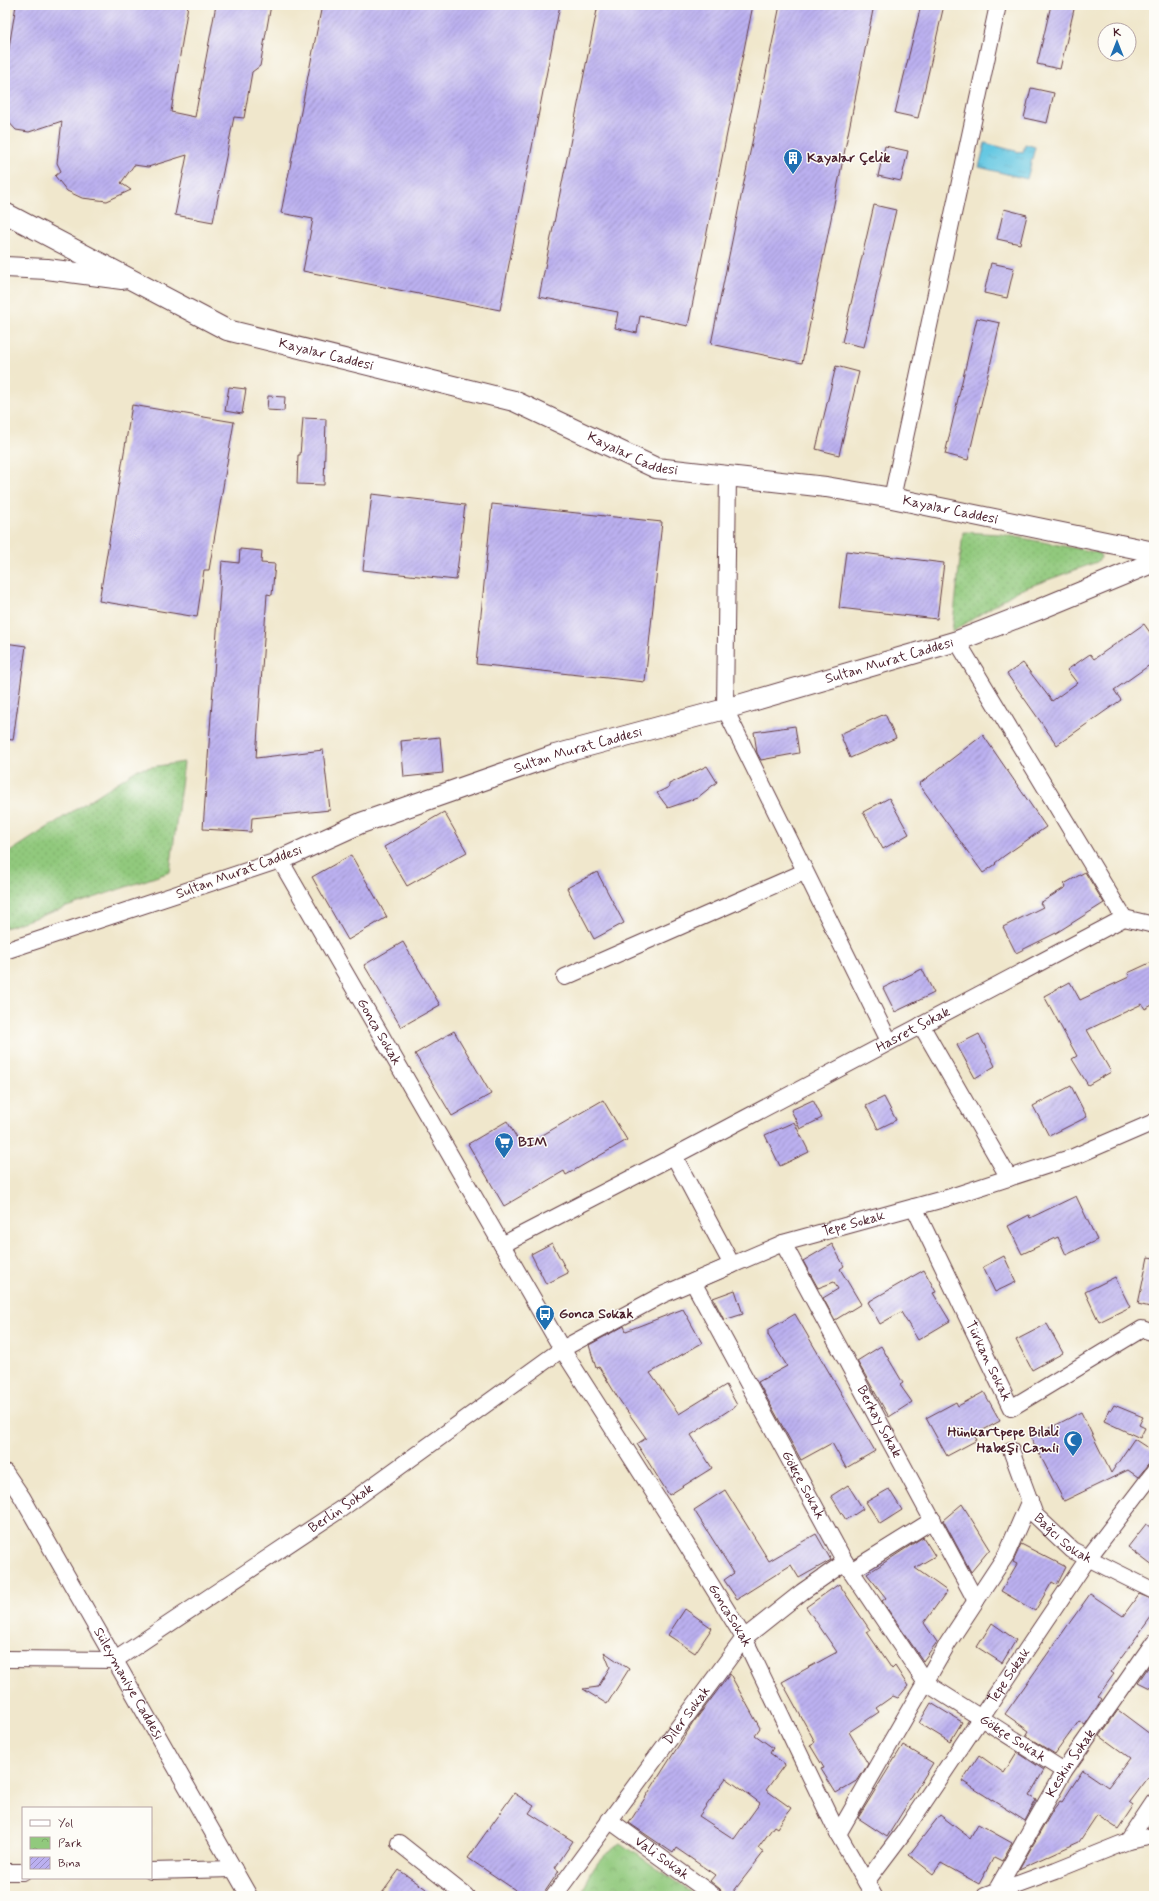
<svg xmlns="http://www.w3.org/2000/svg" width="1159" height="1901" font-family="Mynerve,sans-serif">
  <defs>
    <pattern id="grass-dots" width="8" height="8" patternUnits="userSpaceOnUse"><rect width="8" height="8" fill="#91c97d"/><path d="M2 2h.1M6 6h.1" fill="none" stroke="#7fac6c" stroke-width="1.8" stroke-linecap="round"/></pattern>
    <pattern id="park-crowns" width="20" height="18" patternUnits="userSpaceOnUse"><rect width="20" height="18" fill="#91c97d"/><path d="M2 6a3 3 0 1 1 6 0M12 15a3 3 0 1 1 6 0" fill="none" stroke="#7fac6c"/></pattern>
    <pattern id="water-ripples" width="26" height="14" patternUnits="userSpaceOnUse"><rect width="26" height="14" fill="#64c7e2"/><path d="M2 4q2-2 4 0t4 0M15 11q2-2 4 0t4 0" fill="none" stroke="#58aac2"/></pattern>
    <pattern id="building-hatch" width="6" height="6" patternUnits="userSpaceOnUse"><rect width="6" height="6" fill="#bbb0f0"/><path d="M-1 1l2-2M0 6l6-6M5 7l2-2" fill="none" stroke="#9a8fc3"/></pattern>
  </defs>
  <rect width="100%" height="100%" fill="#fdfcf7"/>
  <filter id="ink" filterUnits="userSpaceOnUse"><feTurbulence type="fractalNoise" baseFrequency=".025" numOctaves="2"/><feDisplacementMap in="SourceGraphic" scale="8" xChannelSelector="R" yChannelSelector="G"/><feConvolveMatrix kernelMatrix="1 2 1 2 8 2 1 2 1" color-interpolation-filters="sRGB"/></filter>
  <filter id="wash" filterUnits="userSpaceOnUse"><feTurbulence type="fractalNoise" baseFrequency=".012" numOctaves="4" result="noise"/><feDisplacementMap in="SourceGraphic" scale="16" xChannelSelector="R" yChannelSelector="G"/><feGaussianBlur stdDeviation="0.9" result="paint"/><feColorMatrix in="noise" values="0 0 0 0 0 0 0 0 0 0 0 0 0 0 0 0 0 1.4 0 .05"/><feComposite in="paint" operator="in"/></filter>
  <g filter="url(#wash)">
    <rect width="100%" height="100%" fill="#f0e7cc"/>
    <g fill="url(#grass-dots)" stroke="#6e7454">
      <polygon points="963,532 1001,534 1100,553 1101,558 1097,562 1017,591 952,632"/>
      <polygon points="184,762 170,872 5,928 5,855 138,769"/>
    </g>
    <path fill="url(#park-crowns)" stroke="#6e7454" d="M621,1843L696,1896H580C592,1870 597,1858 621,1843Z"/>
    <polygon fill="url(#water-ripples)" stroke="#577386" points="985,143 1023,153 1025,144 1035,147 1027,179 979,167"/>
    <g id="blocks">
      <g fill="url(#building-hatch)" fill-rule="evenodd">
        <polygon points="16,5 188,5 171,112 195,117 216,5 271,5 260,66 252,72 244,118 234,117 213,222 175,215 187,155 148,167 134,165 121,183 131,190 107,201 82,198 67,191 55,176 61,171 57,163 62,121 29,132 16,130 5,118 5,71"/>
        <polygon points="322,5 560,5 500,310 303,271 313,219 281,213"/>
        <polygon points="598,5 753,5 688,326 640,316 637,333 615,328 618,312 539,297"/>
        <polygon points="780,5 874,5 802,363 711,344"/>
        <polygon points="921,5 944,5 918,118 895,113"/>
        <polygon points="1051,5 1075,5 1060,69 1037,64"/>
        <polygon points="1031,88 1054,93 1047,123 1024,118"/>
        <polygon points="885,146 908,151 901,181 878,176"/>
        <polygon points="874,205 896,210 864,347 842,342"/>
        <polygon points="1004,209 1027,215 1020,244 997,239"/>
        <polygon points="991,263 1014,268 1007,298 984,293"/>
        <polygon points="977,318 1000,323 968,460 945,454"/>
        <polygon points="836,366 859,372 839,455 816,449"/>
        <polygon points="229,387 246,389 242,414 225,411"/>
        <polygon points="268,396 285,397 284,411 267,410"/>
        <polygon points="132,405 234,422 209,570 204,570 197,617 99,601"/>
        <polygon points="303,418 326,419 324,485 297,484 298,455 300,455"/>
        <polygon points="372,494 465,505 456,580 363,570"/>
        <polygon points="492,504 662,522 645,682 476,664"/>
        <polygon points="240,549 262,551 261,563 275,564 272,595 267,594 256,758 323,750 330,810 252,818 251,832 203,829 222,561 239,563"/>
        <polygon points="846,551 944,563 937,619 839,608"/>
        <polygon points="1144,624 1154,638 1154,662 1114,690 1121,700 1057,745 1007,674 1023,663 1052,701 1077,683 1067,670 1090,654 1094,659"/>
        <polygon points="5,643 26,646 13,740 5,739"/>
        <polygon points="885,714 896,738 850,758 840,734"/>
        <polygon points="795,726 799,753 761,760 757,753 754,732"/>
        <polygon points="983,735 1046,827 1004,856 995,863 996,864 983,873 919,784"/>
        <polygon points="440,737 443,773 404,777 401,741"/>
        <polygon points="707,766 717,782 697,798 668,808 657,793 669,787 669,784"/>
        <polygon points="889,798 909,834 883,849 863,812"/>
        <polygon points="444,812 467,852 407,886 384,847"/>
        <polygon points="351,855 387,917 348,940 312,877"/>
        <polygon points="597,872 624,923 594,939 567,888"/>
        <polygon points="1085,872 1104,903 1056,933 1016,953 1003,927 1043,907 1040,903 1066,887 1064,884"/>
        <polygon points="403,942 440,1005 401,1027 364,965"/>
        <polygon points="1154,961 1154,1004 1145,1009 1142,1004 1087,1030 1111,1072 1088,1085 1072,1059 1077,1056 1044,996 1070,982 1080,1000 1129,977 1128,973"/>
        <polygon points="922,969 934,993 895,1012 883,988"/>
        <polygon points="454,1031 491,1094 452,1116 415,1054"/>
        <polygon points="979,1034 995,1066 975,1078 957,1045"/>
        <polygon points="1071,1086 1087,1117 1049,1136 1033,1106"/>
        <polygon points="884,1097 896,1120 878,1129 866,1106"/>
        <polygon points="603,1100 627,1140 566,1175 564,1171 504,1206 468,1144 507,1121 522,1147"/>
        <polygon points="813,1100 822,1118 800,1129 791,1110"/>
        <polygon points="794,1122 809,1152 780,1166 765,1135"/>
        <polygon points="1076,1196 1097,1240 1066,1255 1058,1237 1022,1254 1008,1226 1029,1215 1030,1218"/>
        <polygon points="552,1243 568,1273 546,1284 531,1254"/>
        <polygon points="832,1244 844,1266 840,1269 861,1304 835,1320 823,1298 838,1289 834,1282 818,1288 803,1261"/>
        <polygon points="1004,1256 1016,1282 995,1292 983,1267"/>
        <polygon points="1148,1257 1154,1258 1154,1308 1138,1304"/>
        <polygon points="924,1270 936,1292 933,1293 950,1321 918,1340 901,1312 880,1324 868,1302"/>
        <polygon points="1115,1277 1130,1307 1099,1322 1085,1292"/>
        <polygon points="735,1290 743,1314 724,1320 713,1298"/>
        <polygon points="683,1309 702,1343 650,1373 679,1414 726,1385 737,1405 691,1435 712,1468 669,1495 637,1444 646,1438 618,1398 599,1367 596,1368 589,1345 624,1326 626,1331"/>
        <polygon points="795,1314 875,1451 846,1468 832,1443 801,1460 758,1382 787,1366 768,1335 768,1330"/>
        <polygon points="1047,1324 1063,1353 1032,1370 1016,1340"/>
        <polygon points="881,1346 903,1383 900,1385 912,1402 889,1417 857,1361"/>
        <polygon points="984,1392 1000,1421 974,1435 977,1440 947,1456 926,1418 956,1402 958,1406"/>
        <polygon points="1114,1405 1143,1417 1139,1425 1145,1428 1140,1438 1104,1421 1109,1409 1111,1410"/>
        <polygon points="1081,1412 1111,1473 1134,1439 1154,1452 1154,1458 1138,1477 1128,1470 1064,1501 1031,1438"/>
        <polygon points="848,1485 863,1509 846,1520 831,1496"/>
        <polygon points="889,1489 902,1510 880,1524 866,1502"/>
        <polygon points="725,1490 769,1561 816,1534 831,1560 799,1578 791,1565 737,1599 724,1580 734,1573 694,1510"/>
        <polygon points="962,1504 990,1549 971,1572 943,1520"/>
        <polygon points="1146,1524 1154,1530 1154,1567 1128,1547"/>
        <polygon points="923,1537 935,1556 915,1568 947,1591 924,1623 937,1642 923,1661 882,1601 886,1598 867,1574"/>
        <polygon points="1021,1544 1066,1567 1057,1585 1052,1582 1035,1611 1001,1591 1017,1564 1013,1562"/>
        <polygon points="839,1584 870,1630 867,1632 892,1669 895,1666 908,1686 898,1698 893,1696 876,1708 879,1712 849,1732 868,1764 858,1780 836,1793 821,1769 824,1768 810,1745 815,1742 782,1682 837,1652 806,1607"/>
        <polygon points="1090,1594 1123,1616 1139,1594 1154,1600 1154,1613 1111,1672 1114,1674 1098,1696 1102,1699 1085,1725 1079,1721 1055,1754 1026,1736 1029,1731 1005,1714"/>
        <polygon points="685,1609 712,1628 695,1653 668,1635"/>
        <polygon points="992,1623 1016,1640 1002,1663 977,1647"/>
        <polygon points="604,1652 629,1669 607,1704 583,1689 598,1687 610,1667"/>
        <polygon points="1154,1659 1154,1690 1138,1682"/>
        <path d="M730,1674L760,1728L755,1735L773,1748L770,1753L785,1764L766,1790L791,1808L777,1828L774,1826L758,1848L764,1852L730,1896H725L720,1889L710,1881L715,1875L676,1848L673,1853L629,1823L693,1723ZM726,1778L760,1803L734,1839L699,1816Z"/>
        <polygon points="931,1703 962,1722 950,1742 919,1723"/>
        <polygon points="1118,1710 1154,1737 1154,1770 1130,1802 1134,1805 1118,1829 1097,1815 1079,1842 1019,1869 1053,1810 1060,1801 1062,1802 1083,1770 1108,1787 1130,1758 1100,1736"/>
        <polygon points="903,1745 933,1763 887,1837 858,1818"/>
        <polygon points="1017,1752 1044,1770 1029,1796 1036,1800 1025,1821 962,1781 979,1755 1004,1773"/>
        <polygon points="514,1793 534,1806 529,1813 573,1841 555,1868 559,1871 542,1896 524,1896 468,1858"/>
        <polygon points="940,1815 970,1838 978,1824 1012,1843 1002,1861 994,1857 979,1884 941,1863 933,1874 909,1855"/>
        <polygon points="399,1870 436,1896 380,1896"/>
      </g>
    </g>
  </g>
  <g filter="url(#ink)">
    <use href="#blocks" fill-opacity="0" stroke="#633d43" stroke-width="1"/>
    <g fill="none" stroke-linecap="round" stroke-linejoin="round">
      <g stroke="#633d43" stroke-width="18">
        <g id="minor">
          <polyline points="728,475 725,709 889,1041"/>
          <polyline points="892,498 998,5"/>
          <polyline points="957,641 1124,918"/>
          <path id="s1" d="M5,951L280,860L562,1349L675,1526L744,1638L838,1834L874,1896"/>
          <polyline points="565,977 804,872"/>
          <polyline points="921,1025 1009,1178"/>
          <path id="s2" d="M674,1156L732,1265L693,1282L845,1562L926,1683L1064,1771"/>
          <path id="s3" d="M914,1207L1011,1408L1142,1329L1154,1333"/>
          <path id="s4" d="M783,1243L976,1601"/>
          <path id="s5" d="M502,1245L674,1156L1124,918L1154,925"/>
          <path id="s6" d="M1011,1450L1035,1515L1072,1550L1154,1591"/>
          <path id="s7" d="M5,1472L22,1497L249,1896"/>
          <polyline points="851,1571 933,1520"/>
          <polyline points="5,1659 115,1660"/>
          <path id="s8" d="M115,1660L341,1509L562,1349L662,1295L783,1243L947,1198L1073,1157L1154,1122"/>
          <path id="s9" d="M609,1820L714,1896"/>
          <polyline points="838,1834 948,1643 1006,1555 1030,1500"/>
          <polyline points="1128,1841 1154,1802"/>
          <polyline points="399,1843 466,1896"/>
          <polyline points="151,1871 234,1869"/>
          <polyline points="5,1872 23,1872"/>
          <path id="s10" d="M866,1882L903,1833L1089,1557L1154,1472"/>
          <path id="s11" d="M996,1891L1064,1771L1154,1642"/>
          <path id="s12" d="M554,1896L744,1638L802,1592L845,1562"/>
          <polyline points="985,1896 1056,1870 1128,1841 1154,1836"/>
        </g>
      </g>
      <g stroke="#633d43" stroke-width="22">
        <g id="tertiary">
          <path id="s13" d="M5,213L227,330L514,401L656,468L826,487L892,498L1154,552"/>
          <polyline points="5,267 47,269 122,279"/>
          <path id="s14" d="M280,860L361,823L555,755L725,709L957,641L1040,609L1154,562"/>
        </g>
      </g>
      <use href="#minor" stroke="#fff" stroke-width="16"/>
      <use href="#tertiary" stroke="#fff" stroke-width="20"/>
    </g>
  </g>
  <defs>
    <g id="building-pin" transform="scale(1)"><path d="M0 17L-7.5 6A9.5 9.5 0 1 1 7.5 6Z" fill="#1f6fb2" stroke="#fdfcf7"/><path d="M-4-6H4V6H1V3H-1V6H-4ZM-2.5-4.3h1.7v1.8h-1.7ZM.8-4.3h1.7v1.8H.8ZM-2.5-1h1.7V.8h-1.7ZM.8-1h1.7V.8H.8Z" fill="#fff"/></g>
    <g id="supermarket-pin" transform="scale(1)"><path d="M0 17L-7.5 6A9.5 9.5 0 1 1 7.5 6Z" fill="#1f6fb2" stroke="#fdfcf7"/><path d="M-6-5.5h2.5l.6 2H6L4.5 2H-2.5L-4.4-4H-6ZM-1.5 3.2a1.3 1.3 0 1 0 .1 0ZM3 3.2a1.3 1.3 0 1 0 .1 0Z" fill="#fff"/></g>
    <g id="bus-pin" transform="scale(1)"><path d="M0 17L-7.5 6A9.5 9.5 0 1 1 7.5 6Z" fill="#1f6fb2" stroke="#fdfcf7"/><path d="M-5-6H5V4H4V6H2V4H-2V6H-4V4H-5ZM-3.5-4V0h7V-4ZM-3.5 1.2v1.5H-2V1.2ZM2 1.2v1.5H3.5V1.2Z" fill="#fff"/></g>
    <g id="mosque-pin" transform="scale(1)"><path d="M0 17L-7.5 6A9.5 9.5 0 1 1 7.5 6Z" fill="#1f6fb2" stroke="#fdfcf7"/><path d="M3.5-4.9A6 6 0 1 0 3.5 4.9A5 5 0 1 1 3.5-4.9Z" fill="#fff"/></g>
  </defs>
  <g fill-rule="evenodd">
    <use href="#building-pin" x="793" y="158"/>
    <use href="#supermarket-pin" x="504" y="1142"/>
    <use href="#bus-pin" x="545" y="1314"/>
    <use href="#mosque-pin" x="1073" y="1440"/>
  </g>
  <g text-anchor="middle" dominant-baseline="central" stroke-width="3" stroke-linejoin="round" paint-order="stroke">
    <g font-size="14" font-weight="bold" fill="#4a1f2b" stroke="#fdfcf7" text-anchor="start">
      <text x="807" y="158">Kayalar Çelik</text>
      <text x="518" y="1142">BIM</text>
      <text x="559" y="1314">Gonca Sokak</text>
      <text x="1059" y="1432" text-anchor="end">Hünkartpepe Bilali<tspan x="1059" dy="16">Habeşi Camii</tspan></text>
    </g>
    <g font-size="14" fill="#4a1f2b" stroke="#fdfcf7">
      <text stroke="none"><textPath href="#s13" startOffset="353">Kayalar Caddesi</textPath></text>
      <text stroke="none"><textPath href="#s13" startOffset="677">Kayalar Caddesi</textPath></text>
      <text stroke="none"><textPath href="#s13" startOffset="1001">Kayalar Caddesi</textPath></text>
      <text stroke="none"><textPath href="#s14" startOffset="642">Sultan Murat Caddesi</textPath></text>
      <text stroke="none"><textPath href="#s14" startOffset="318">Sultan Murat Caddesi</textPath></text>
      <text transform="translate(239 872) rotate(-20)">Sultan Murat Caddesi</text>
      <text stroke="none"><textPath href="#s5" startOffset="464">Hasret Sokak</textPath></text>
      <text stroke="none"><textPath href="#s1" startOffset="488">Gonca Sokak</textPath></text>
      <text stroke="none"><textPath href="#s8" startOffset="863">Tepe Sokak</textPath></text>
      <text stroke="none"><textPath href="#s3" startOffset="171">Türkan Sokak</textPath></text>
      <text stroke="none"><textPath href="#s4" startOffset="203">Berkay Sokak</textPath></text>
      <text stroke="none"><textPath href="#s2" startOffset="397">Gökçe Sokak</textPath></text>
      <text stroke="none"><textPath href="#s8" startOffset="272">Berlin Sokak</textPath></text>
      <text stroke="none"><textPath href="#s6" startOffset="106">Bağcı Sokak</textPath></text>
      <text stroke="none"><textPath href="#s1" startOffset="1169">GoncaSokak</textPath></text>
      <text stroke="none"><textPath href="#s10" startOffset="251">Tepe Sokak</textPath></text>
      <text stroke="none"><textPath href="#s7" startOffset="245">Süleymaniye Caddesi</textPath></text>
      <text stroke="none"><textPath href="#s12" startOffset="224">Diler Sokak</textPath></text>
      <text stroke="none"><textPath href="#s2" startOffset="733">Gökçe Sokak</textPath></text>
      <text stroke="none"><textPath href="#s11" startOffset="148">Keskin Sokak</textPath></text>
      <text stroke="none"><textPath href="#s9" startOffset="65">Vali Sokak</textPath></text>
    </g>
  </g>
  <rect width="1159" height="1901" fill="none" stroke="#fdfcf7" stroke-width="20"/>
  <rect x="22" y="1807" width="130" height="72" fill="#fdfcf7" stroke="#b5a4a5"/>
  <rect x="30" y="1820" width="20" height="6" fill="#ffffff" stroke="#b5a4a5"/>
  <text x="58" y="1827" font-size="12" fill="#4a1f2b">Yol</text>
  <rect x="30" y="1837" width="20" height="12" fill="url(#park-crowns)" stroke="#b5a4a5"/>
  <text x="58" y="1847" font-size="12" fill="#4a1f2b">Park</text>
  <rect x="30" y="1857" width="20" height="12" fill="url(#building-hatch)" stroke="#b5a4a5"/>
  <text x="58" y="1867" font-size="12" fill="#4a1f2b">Bina</text>
  <g transform="translate(1117 42)"><circle r="19" fill="#fdfcf7" stroke="#b5a4a5"/>
  <path d="M0-3L7 15L0 10L-7 15Z" fill="#1f6fb2"/>
  <text y="-6" font-size="11" font-weight="bold" text-anchor="middle" fill="#4a1f2b">K</text>
  </g>
</svg>
